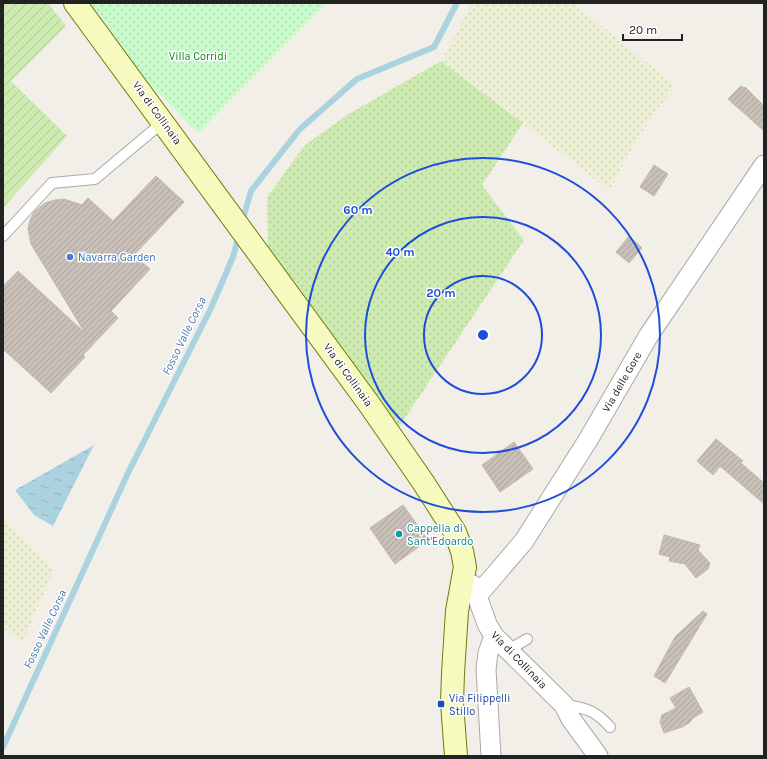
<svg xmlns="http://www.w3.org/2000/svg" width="767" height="759" font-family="Karla,sans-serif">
  <defs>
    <pattern id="farmland-dots" width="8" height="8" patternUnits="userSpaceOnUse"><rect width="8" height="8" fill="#eef0d5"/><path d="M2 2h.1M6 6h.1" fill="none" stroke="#ccceb7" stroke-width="1.8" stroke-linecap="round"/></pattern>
    <pattern id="grass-dots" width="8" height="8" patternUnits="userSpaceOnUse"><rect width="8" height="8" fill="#cdebb0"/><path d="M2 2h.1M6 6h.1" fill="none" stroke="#b0c997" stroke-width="1.8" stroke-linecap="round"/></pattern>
    <pattern id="park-dots" width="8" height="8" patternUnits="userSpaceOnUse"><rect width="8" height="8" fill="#c8facc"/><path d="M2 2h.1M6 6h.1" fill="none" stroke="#acd6af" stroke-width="1.8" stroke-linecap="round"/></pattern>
    <pattern id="garden-furrows" width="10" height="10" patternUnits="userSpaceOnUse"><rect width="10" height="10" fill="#cdebb0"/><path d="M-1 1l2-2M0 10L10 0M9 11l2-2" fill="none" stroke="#b0c997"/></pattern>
    <pattern id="water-ripples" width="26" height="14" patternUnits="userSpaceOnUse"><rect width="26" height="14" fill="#aad3df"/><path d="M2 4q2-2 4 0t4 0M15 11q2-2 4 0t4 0" fill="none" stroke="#92b5bf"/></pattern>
    <pattern id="building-hatch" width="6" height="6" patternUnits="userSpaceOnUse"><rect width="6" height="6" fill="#c7bfb8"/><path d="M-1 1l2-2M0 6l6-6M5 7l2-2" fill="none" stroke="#aba49e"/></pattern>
  </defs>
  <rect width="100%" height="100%" fill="#f2efe9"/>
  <g fill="url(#farmland-dots)">
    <polygon points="472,3 477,3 480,5 482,3 573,3 675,85 639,136 609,190 441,61"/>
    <polygon points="3,518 54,569 22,644 3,628"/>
  </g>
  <polygon fill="url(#grass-dots)" points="441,61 523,123 482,185 524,240 397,430 268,255 267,197 305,145 347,115"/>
  <polygon fill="url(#park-dots)" points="91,3 326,3 198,133 145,79"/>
  <polygon fill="url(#garden-furrows)" points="3,3 48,3 66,26 11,81 67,136 3,208"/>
  <polygon fill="url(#water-ripples)" points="94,445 53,526 34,515 15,490"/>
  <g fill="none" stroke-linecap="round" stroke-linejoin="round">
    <g stroke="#aad3df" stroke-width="6">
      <polyline points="242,222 251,191 300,129 357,79 434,47 457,3"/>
      <polyline points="3,747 128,473 211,308 233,257 239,235"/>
    </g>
  </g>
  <g fill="url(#building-hatch)" stroke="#c4b6ab">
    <polygon points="741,86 744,88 745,87 764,106 764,131 728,99"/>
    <polygon points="654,165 668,174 654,196 640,187"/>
    <polygon points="156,176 184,202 134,255 150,269 111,311 118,318 83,355 85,357 51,393 3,349 3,286 18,271 85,333 31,244 28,229 30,220 34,212 45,203 55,200 64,199 82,205 88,198 113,221"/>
    <polygon points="629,236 642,248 629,263 616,252"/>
    <polygon points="716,439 743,461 741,463 764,483 764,504 720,466 713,475 697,461"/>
    <polygon points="514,442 533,469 500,492 482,465"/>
    <polygon points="403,505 428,540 395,564 370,528"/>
    <polygon points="664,535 700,545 698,550 710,563 708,569 696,578 685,564 669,561 670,557 659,554"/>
    <polygon points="703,611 707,614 665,683 654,676 675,637"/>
    <polygon points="689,687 703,712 693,718 689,723 682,727 664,733 660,722 662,715 676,708 670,698"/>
  </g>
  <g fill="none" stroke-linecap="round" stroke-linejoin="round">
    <g stroke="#a9a9a9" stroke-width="12">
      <g id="lane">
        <polyline points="3,236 52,183 95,179 163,122"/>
        <polyline points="507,651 527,639"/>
        <path d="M564,705C586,708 595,710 610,727"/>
      </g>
    </g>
    <g stroke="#a9a9a9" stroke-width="21">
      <g id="street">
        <polyline points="473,585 487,624 494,636 564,705 571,719 598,756"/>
        <polyline points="477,596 524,541 588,440 649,335 764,165"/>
        <polyline points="491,756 486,669 488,653 494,636"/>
      </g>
    </g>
    <g stroke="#707d05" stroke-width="24">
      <polyline id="secondary" points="75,3 369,404 423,482 455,532 462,551 465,567 457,611 453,673 452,703 456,756"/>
    </g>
    <use href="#lane" stroke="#fff" stroke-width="10"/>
    <use href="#street" stroke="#fff" stroke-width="19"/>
    <use href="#secondary" stroke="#f7fabf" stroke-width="22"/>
  </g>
  <g fill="none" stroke="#1d4ed8" stroke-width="2">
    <circle cx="483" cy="335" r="59"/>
    <circle cx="483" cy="335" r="118"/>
    <circle cx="483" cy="335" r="177"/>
  </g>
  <circle fill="#3f7fe0" stroke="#fff" stroke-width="1.5" cx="70" cy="257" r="4"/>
  <circle fill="#0f9aa8" stroke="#fff" stroke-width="1.5" cx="399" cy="534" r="4"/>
  <rect fill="#1a4fb4" stroke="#fff" stroke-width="1.5" x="437" y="700" width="8" height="8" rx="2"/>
  <g text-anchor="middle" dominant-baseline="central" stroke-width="3" stroke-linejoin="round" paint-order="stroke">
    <g font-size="11" fill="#0c8416" stroke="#fff">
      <text x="198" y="56">Villa Corridi</text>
    </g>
    <g font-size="11" fill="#222" stroke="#fff">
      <text transform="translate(157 113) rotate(54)">Via di Collinaia</text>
      <text transform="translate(348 375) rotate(54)">Via di Collinaia</text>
      <text transform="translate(622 382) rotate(-60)">Via delle Gore</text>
      <text transform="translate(519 660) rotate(46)">Via di Collinaia</text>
    </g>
    <g font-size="11" fill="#366cbe" stroke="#fff" text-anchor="start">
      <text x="78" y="257">Navarra Garden</text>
    </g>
    <g font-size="11" fill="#0d838f" stroke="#fff" text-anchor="start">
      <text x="407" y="528">Cappella di<tspan x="407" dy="13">Sant'Edoardo</tspan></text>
    </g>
    <g font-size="11" fill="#164399" stroke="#fff" text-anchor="start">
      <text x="449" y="698">Via Filippelli<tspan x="449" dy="13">Stillo</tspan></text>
    </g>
    <g font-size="12" font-style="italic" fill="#4a7aab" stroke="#fff">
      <text transform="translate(184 336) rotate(-64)">Fosso Valle Corsa</text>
      <text transform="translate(45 629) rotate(-65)">Fosso Valle Corsa</text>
    </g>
  </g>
  <circle cx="483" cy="335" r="6" fill="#1d4ed8" stroke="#fff" stroke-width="2"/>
  <g font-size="12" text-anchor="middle" font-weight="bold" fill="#1d4ed8" stroke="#fff" stroke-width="3" stroke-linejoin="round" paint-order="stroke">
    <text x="358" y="214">60 m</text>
    <text x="400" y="256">40 m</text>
    <text x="441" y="297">20 m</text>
  </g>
  <rect width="767" height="759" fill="none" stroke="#222222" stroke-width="8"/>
  <path d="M623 34v6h59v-6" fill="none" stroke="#222222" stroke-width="2"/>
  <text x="629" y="34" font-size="12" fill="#222222" stroke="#ffffff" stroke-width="3" paint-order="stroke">20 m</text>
</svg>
